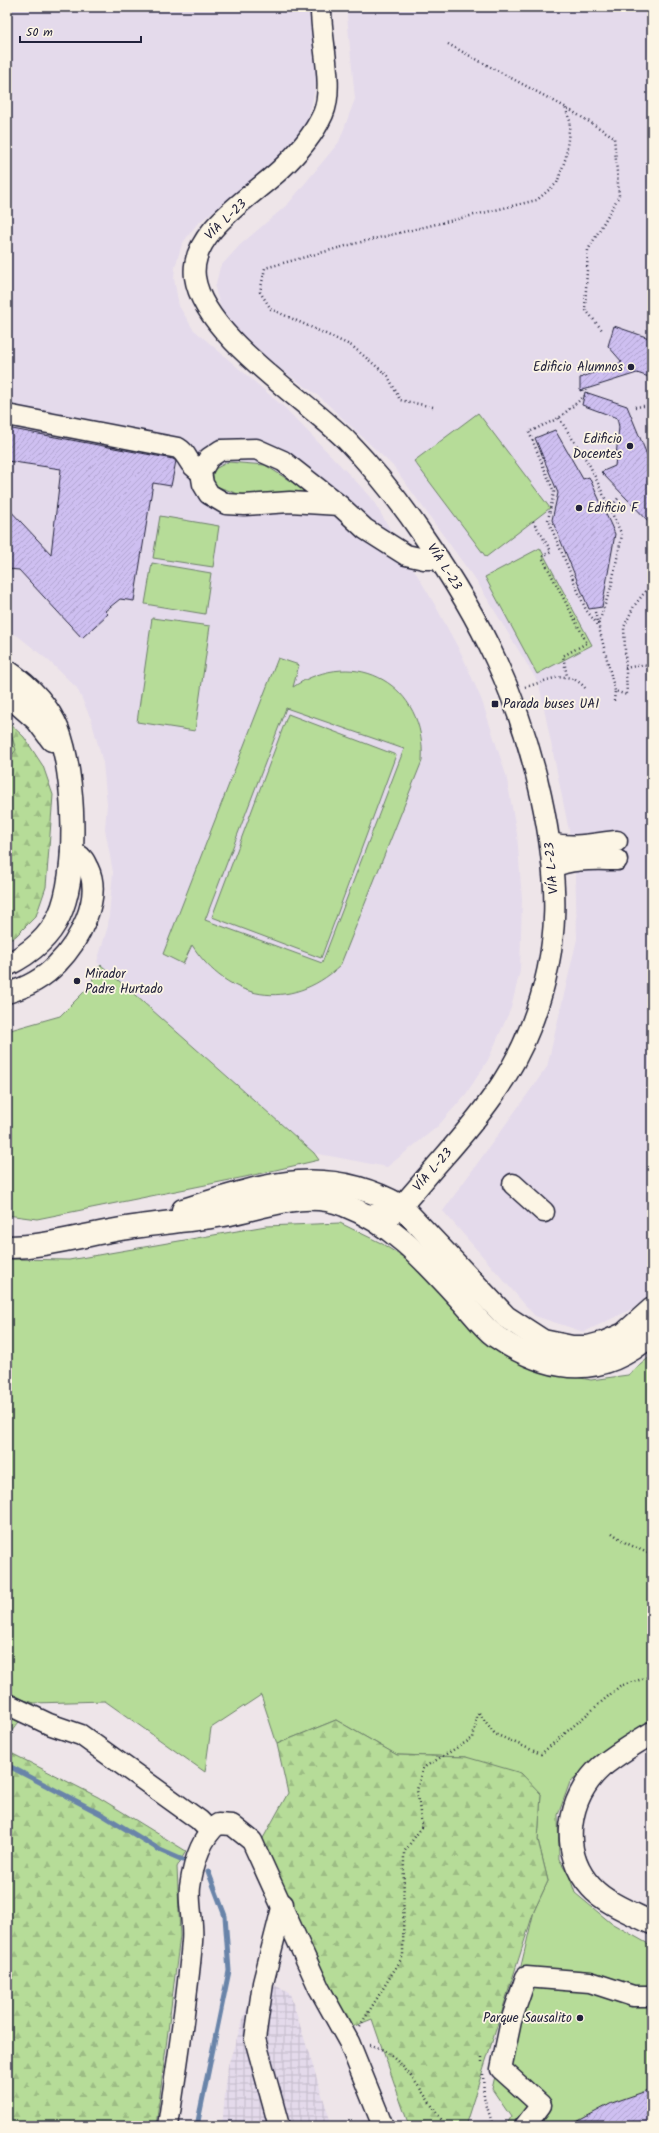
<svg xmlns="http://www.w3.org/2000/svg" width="659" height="2133" font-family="Kalam,sans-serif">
  <defs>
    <pattern id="industrial-grid" width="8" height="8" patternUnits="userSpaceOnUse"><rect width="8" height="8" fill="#e4daeb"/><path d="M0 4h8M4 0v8" fill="none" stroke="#c3bbca"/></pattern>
    <pattern id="forest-firs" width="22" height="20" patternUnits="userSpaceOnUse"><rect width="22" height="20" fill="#b6dc98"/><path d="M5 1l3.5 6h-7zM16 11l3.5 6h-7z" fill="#9cbc84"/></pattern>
    <pattern id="building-hatch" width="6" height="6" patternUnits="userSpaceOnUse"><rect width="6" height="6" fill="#cebff1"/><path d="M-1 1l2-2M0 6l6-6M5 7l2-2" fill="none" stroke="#b1a4d0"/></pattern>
  </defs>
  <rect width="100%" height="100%" fill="#eee5e9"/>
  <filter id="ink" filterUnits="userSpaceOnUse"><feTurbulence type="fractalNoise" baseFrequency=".025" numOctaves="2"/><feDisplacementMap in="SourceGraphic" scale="8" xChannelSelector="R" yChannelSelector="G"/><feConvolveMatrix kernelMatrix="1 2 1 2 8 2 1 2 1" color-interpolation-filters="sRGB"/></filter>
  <g filter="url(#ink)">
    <g fill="#e4daeb">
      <polygon points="7,7 311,7 317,81 307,123 281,159 197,224 182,244 175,267 174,279 179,306 193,329 285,408 371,497 435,605 462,655 482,701 506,775 517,834 522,899 520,971 511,1008 488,1060 466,1094 437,1127 387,1167 314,1153 97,962 108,926 113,872 105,829 107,804 103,763 91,719 77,688 49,661 18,636 7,630"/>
      <polygon points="350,7 652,7 652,1293 632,1309 584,1332 535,1316 443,1211 547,1067 577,939 575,860 539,684 479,585 394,467 320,397 252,349 222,312 215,288 220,267 240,245 288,204 339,142 355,99 347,16"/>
    </g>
    <polygon fill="url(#industrial-grid)" points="273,1984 290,1994 332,2126 222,2126 228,2065 250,1999"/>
    <g fill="#b6dc98" stroke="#6c7f6a" fill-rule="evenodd">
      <polygon points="478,413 550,508 486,557 414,461"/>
      <polygon points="228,462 265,465 309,493 241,495 213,485 213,470"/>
      <polygon points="160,516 219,526 213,567 153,558"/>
      <polygon points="540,548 592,645 537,674 485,577"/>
      <polygon points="152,563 211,573 205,614 145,604"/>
      <polygon points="152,618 210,626 195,731 137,722"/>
      <path d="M278,658L299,665L293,687C356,645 427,685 422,761L340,966C290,1012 228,1001 192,945L183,964L163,954ZM286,708L404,749L322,963L205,920Z"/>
      <polygon points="288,714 396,755 321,958 212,917"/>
      <polygon points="7,721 16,750 7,762"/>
      <polygon points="101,965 314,1153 319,1160 245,1177 37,1219 7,1215 7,1031 60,1016 91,985 95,971"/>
      <polygon points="340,1223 381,1243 426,1272 539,1370 591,1380 628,1375 652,1355 652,1724 570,1782 558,1815 559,1859 569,1875 575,1893 611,1923 652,1946 652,2126 506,2126 511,2117 492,2089 534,1911 548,1881 538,1840 541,1794 466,1757 397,1755 336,1720 277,1744 261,1695 211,1728 205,1772 105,1701 34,1703 7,1695 7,1259 69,1260 266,1226"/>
    </g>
    <g fill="url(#forest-firs)" stroke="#6c7f6a">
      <polygon points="7,721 24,737 43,766 53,795 46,887 36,916 16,936 7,942 7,762 16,750"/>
      <polygon points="7,1695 34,1703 7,1737"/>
      <polygon points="336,1720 397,1755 466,1757 521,1773 541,1794 538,1840 548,1881 534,1911 465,2126 409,2126 372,2019 342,2031 261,1842 288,1793 277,1744"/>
      <polygon points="7,1751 98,1797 186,1851 177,1867 180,1936 156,2126 7,2126"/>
    </g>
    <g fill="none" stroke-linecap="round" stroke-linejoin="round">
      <g stroke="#6984a9" stroke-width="5">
        <polyline points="7,1765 103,1815 160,1850 183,1860"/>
        <polyline points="197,2126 229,1971 225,1916 208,1871"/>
      </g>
    </g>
    <g fill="url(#building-hatch)" stroke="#22223b">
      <polygon points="614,326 652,339 652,378 637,373 580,391 580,378 622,362 608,346"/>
      <polygon points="585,392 627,406 652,467 652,525 601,472 615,466 619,427 617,418 582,405"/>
      <polygon points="7,428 173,459 176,461 171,486 153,483 134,601 120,599 105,611 108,614 82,638 19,570 7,569 7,507 51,554 61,469 7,461"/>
      <polygon points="555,430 583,479 589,477 615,534 602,607 589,609 552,520 558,493 535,438"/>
      <polygon points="652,2089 652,2126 569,2126 612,2103"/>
    </g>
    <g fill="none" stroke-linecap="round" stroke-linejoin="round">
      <g stroke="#22223b" stroke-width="23">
        <g id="minor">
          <path d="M321,7C320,37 335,87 323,114C314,134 296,155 280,170C251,197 189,233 195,277C203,336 307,400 348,442C377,472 401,503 424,537C481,619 520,698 541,796C559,879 562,947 530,1028C511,1078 478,1118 443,1158C427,1176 412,1195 396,1212L383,1216L365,1214"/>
          <path d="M7,415L178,448C190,455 185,463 201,472"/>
          <polyline points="339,505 290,502 244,505 226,504 209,494 203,484 201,472 209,458 221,450 256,449 283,461 339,505 365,529 406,555 424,559 439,559"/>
          <path d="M551,843C573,849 595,843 617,841"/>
          <path d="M553,867C573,858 596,860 617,860"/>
          <path d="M7,993C25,988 44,978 57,964C78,943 103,898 88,868C86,865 85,860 82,858C80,855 75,853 71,852"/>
          <polyline points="513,1184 544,1212"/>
          <polyline points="7,1704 49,1724 81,1735 199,1820 210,1831"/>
          <path d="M168,2126C177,2065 187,2003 192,1942C194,1923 188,1904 190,1887C193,1865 200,1839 218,1824L232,1825L252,1841L319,1988L349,2042L383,2126"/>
          <polyline points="279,2126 255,2039 263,1983 283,1904"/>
          <polyline points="525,2126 541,2105 501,2069 511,2021 526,1977 590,1982 633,1996 652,1996"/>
        </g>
      </g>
      <g stroke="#22223b" stroke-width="25">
        <g id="major">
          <path d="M7,671C29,686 48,705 58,730C75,773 79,874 59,916C49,938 29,954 7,965"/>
          <polyline points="7,694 37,720 52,740"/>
          <path d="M183,1210C261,1186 323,1162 401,1206L506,1317L543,1341L572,1347H588L603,1343L624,1334L652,1309"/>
          <path d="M7,1247C45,1247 84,1235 121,1229C155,1223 190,1221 224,1215C264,1208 305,1189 344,1205C394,1224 428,1264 463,1302C473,1313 483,1327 495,1336C548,1373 601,1380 652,1334"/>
          <path d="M652,1733C635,1743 617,1754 601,1767C567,1798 559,1852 591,1887C605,1903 634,1914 652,1923"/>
        </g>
      </g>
      <g stroke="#22223b" stroke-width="2.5" stroke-dasharray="1 3" stroke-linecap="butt">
        <polyline points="448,44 565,107 614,137 619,196 588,250 585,309 603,331"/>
        <polyline points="588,393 559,418 529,432 554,492 548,520 586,610 598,625"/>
        <polyline points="433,407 400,400 388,376 352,346 271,309 260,292 265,268 353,244 537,200 557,183 566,157 570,121 565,107"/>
        <polyline points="635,407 652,405"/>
        <polyline points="559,418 590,466 622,535 611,587 598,625"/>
        <polyline points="610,509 619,497"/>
        <polyline points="533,521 551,551 542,557 587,643 563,656 567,676"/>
        <polyline points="595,612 615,691"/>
        <polyline points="625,668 642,665 652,667"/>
        <path d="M525,687C549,681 568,667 586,689"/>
        <polyline points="614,701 615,691 627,695 624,627 634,606 652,583"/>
        <polyline points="612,1533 626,1543 652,1555"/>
        <polyline points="479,1713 495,1734 541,1754 620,1686 652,1676"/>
        <polyline points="360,2026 403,1956 404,1852 422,1827 417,1790 423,1768 473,1738 478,1712"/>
        <path d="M370,2045C401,2051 427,2101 446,2126"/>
        <polyline points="482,2057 482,2065"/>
        <polyline points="483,2074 484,2097 493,2126"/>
      </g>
      <use href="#minor" stroke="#fcf5e5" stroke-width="20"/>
      <use href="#major" stroke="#fcf5e5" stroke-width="22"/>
    </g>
  </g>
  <g fill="#22223b" stroke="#fcf5e5" stroke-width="1.5">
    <circle cx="631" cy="367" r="4"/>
    <circle cx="630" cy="446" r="4"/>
    <circle cx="579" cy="508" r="4"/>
    <rect x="491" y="700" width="8" height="8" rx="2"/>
    <circle cx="77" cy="981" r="4"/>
    <circle cx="580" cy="2018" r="4"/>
  </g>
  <g text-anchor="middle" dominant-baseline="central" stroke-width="3.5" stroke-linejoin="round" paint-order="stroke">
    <g font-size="13" fill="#22223b" stroke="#fcf5e5">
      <text transform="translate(226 220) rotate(-44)">VÍA L-23</text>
      <text transform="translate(444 567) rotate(57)">VÍA L-23</text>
      <text transform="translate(552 868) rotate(-95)">VÍA L-23</text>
      <text transform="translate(433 1170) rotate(-49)">VÍA L-23</text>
    </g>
    <g font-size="13" fill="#22223b" stroke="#fcf5e5" text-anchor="end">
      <text x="623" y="367">Edificio Alumnos</text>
      <text x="622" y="439">Edificio<tspan x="622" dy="15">Docentes</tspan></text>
      <text x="587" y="508" text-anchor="start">Edificio F</text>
      <text x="503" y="704" text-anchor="start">Parada buses UAI</text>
      <text x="85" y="974" text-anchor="start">Mirador<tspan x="85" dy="15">Padre Hurtado</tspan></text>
      <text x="572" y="2018">Parque Sausalito</text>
    </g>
  </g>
  <rect width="659" height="2133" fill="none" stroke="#fcf5e5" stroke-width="24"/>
  <rect x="12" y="12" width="635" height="2109" fill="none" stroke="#22223b" stroke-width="1.5" filter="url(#ink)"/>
  <path d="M20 36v6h121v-6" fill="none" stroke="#22223b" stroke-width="2"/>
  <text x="26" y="36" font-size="12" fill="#22223b" stroke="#fcf5e5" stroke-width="3" paint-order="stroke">50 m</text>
</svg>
